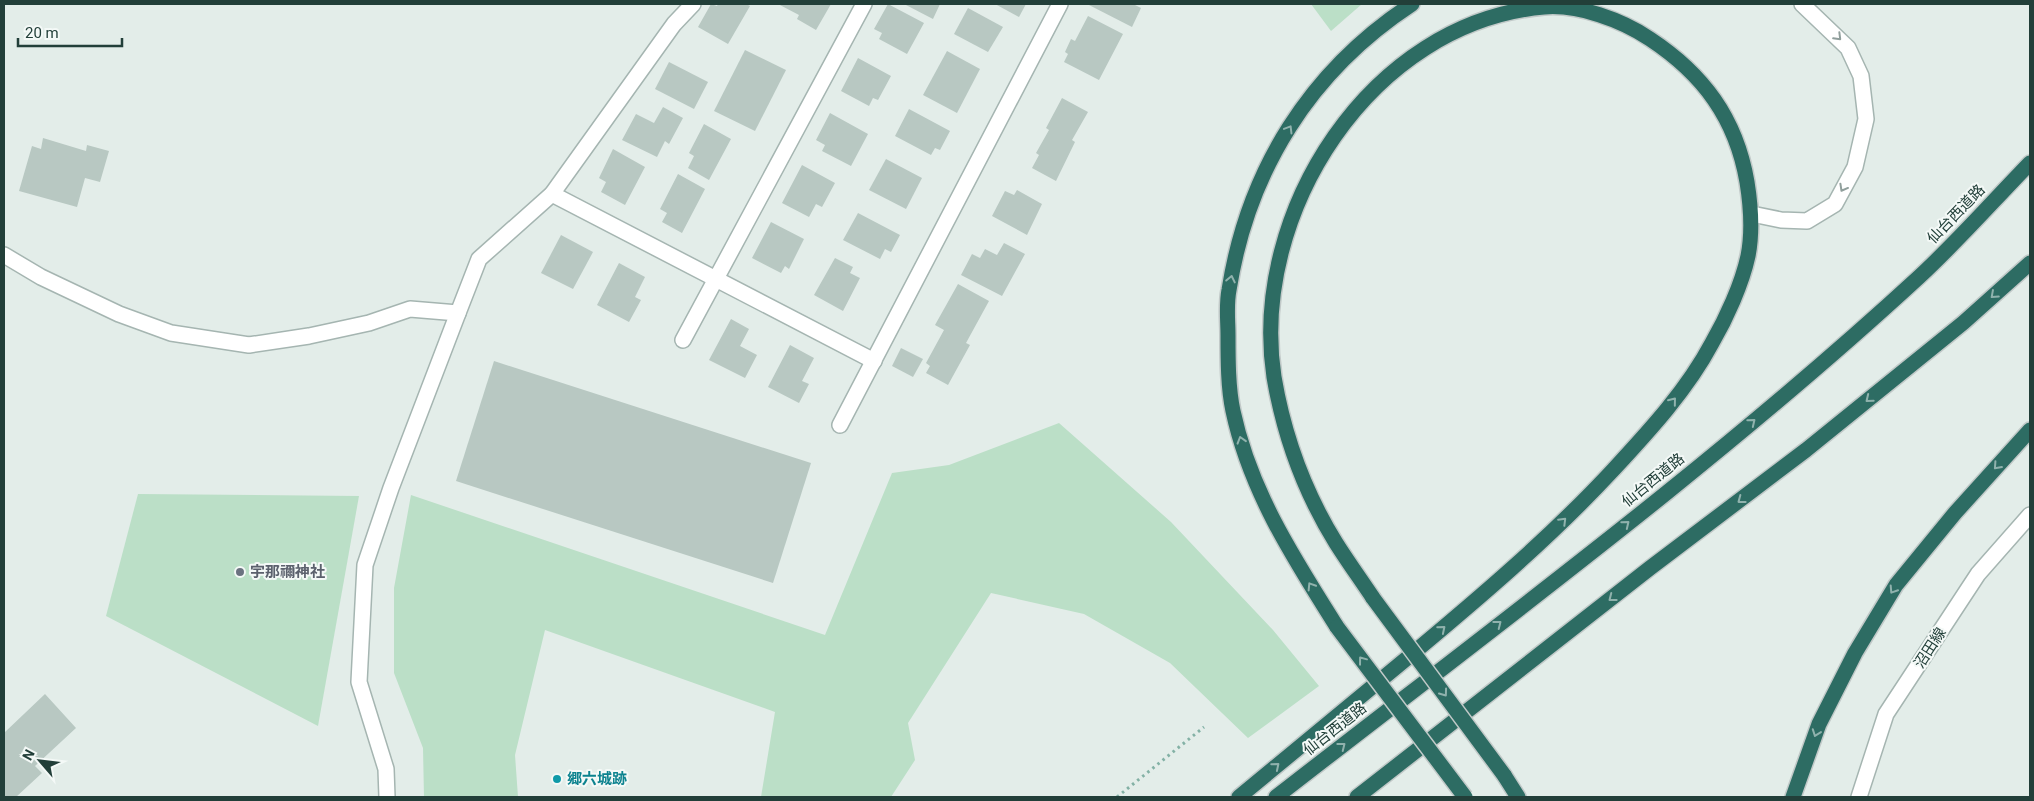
<svg xmlns="http://www.w3.org/2000/svg" width="2034" height="801" font-family="Roboto,'Noto Sans JP',sans-serif">
  <rect width="100%" height="100%" fill="#e3ede9"/>
  <g fill="#bbdfc7">
    <polygon points="1311,4 1362,4 1331,31"/>
    <polygon points="1059,423 1171,522 1273,630 1319,686 1248,738 1170,663 1084,614 991,593 908,723 915,760 891,797 761,797 775,712 545,630 515,755 518,797 424,797 423,748 394,673 394,588 411,495 825,635 892,473 949,465"/>
    <polygon points="138,494 359,496 318,726 106,616"/>
  </g>
  <g fill="#b8c8c2">
    <polygon points="711,4 717,6 718,4 746,4 750,6 728,44 698,27"/>
    <polygon points="778,4 831,4 816,30 797,19 799,15"/>
    <polygon points="888,4 924,23 907,54 879,39 882,33 874,29"/>
    <polygon points="904,4 940,4 933,19"/>
    <polygon points="995,4 1026,4 1019,17"/>
    <polygon points="1087,4 1133,4 1141,8 1132,27"/>
    <polygon points="968,8 1003,27 988,52 954,34"/>
    <polygon points="1088,16 1123,34 1099,80 1064,62 1068,54 1065,52 1071,39 1075,41"/>
    <polygon points="745,50 786,70 755,131 714,111"/>
    <polygon points="947,51 980,69 957,113 923,95"/>
    <polygon points="858,58 891,76 878,100 873,98 869,106 841,91"/>
    <polygon points="669,62 708,82 694,109 655,89"/>
    <polygon points="1062,98 1088,112 1072,140 1075,142 1056,181 1032,168 1039,155 1036,153 1049,130 1046,128"/>
    <polygon points="663,107 683,118 669,144 665,141 657,157 622,140 636,114 654,123"/>
    <polygon points="909,109 950,131 940,150 935,148 931,155 895,136"/>
    <polygon points="830,113 868,134 851,166 822,151 825,145 816,140"/>
    <polygon points="704,124 731,139 709,180 688,168 694,156 689,153"/>
    <polygon points="43,138 86,151 87,145 109,151 100,182 85,178 77,207 19,191 32,146 41,149"/>
    <polygon points="613,149 645,167 625,205 601,192 606,182 599,178"/>
    <polygon points="886,159 922,178 906,209 869,190"/>
    <polygon points="802,165 835,183 822,207 816,204 809,217 782,203"/>
    <polygon points="678,174 705,189 682,233 662,222 667,213 660,209"/>
    <polygon points="1017,190 1042,204 1027,235 992,216 1005,191 1014,195"/>
    <polygon points="858,213 900,235 891,252 885,249 880,259 843,240"/>
    <polygon points="771,222 804,239 789,269 785,266 781,273 752,258"/>
    <polygon points="561,235 593,252 573,289 541,273"/>
    <polygon points="1004,243 1025,254 1002,296 961,275 972,254 980,258 985,249 997,255"/>
    <polygon points="835,258 853,267 850,273 860,278 843,311 814,295"/>
    <polygon points="619,263 645,277 635,297 641,300 629,322 597,305"/>
    <polygon points="958,284 989,301 966,343 970,345 948,385 926,373 930,366 926,363 944,330 935,325"/>
    <polygon points="731,319 749,329 740,346 757,355 745,378 709,360"/>
    <polygon points="790,345 814,358 802,381 809,384 799,403 768,387"/>
    <polygon points="901,348 923,359 913,377 892,366"/>
    <polygon points="494,361 811,463 773,583 456,481"/>
    <polygon points="45,694 76,728 35,766 42,773 16,797 4,797 4,733"/>
  </g>
  <g fill="none" stroke-linecap="round" stroke-linejoin="round">
    <g stroke="#a5b5b1" stroke-width="18">
      <polyline id="lane" points="1752,214 1781,220 1807,221 1835,204 1855,167 1866,119 1861,76 1848,48 1802,4"/>
    </g>
    <g stroke="#a5b5b1" stroke-width="18">
      <g id="street">
        <polyline points="552,194 874,361"/>
        <polyline points="4,255 41,277 119,314 171,333 249,345 309,336 369,323 410,309 458,313 479,259 552,194 674,24 693,4"/>
        <polyline points="683,340 864,4"/>
        <polyline points="840,425 1060,4"/>
        <polyline points="387,797 386,769 359,682 365,565 391,488 458,313"/>
        <polyline points="1859,797 1886,714 1978,574 2030,515"/>
      </g>
    </g>
    <g stroke="#c1c9c8" stroke-width="18">
      <g id="highway">
        <path d="M1337,627C1294,559 1250,491 1233,411C1228,388 1228,359 1228,335C1228,321 1226,305 1229,290C1248,170 1310,71 1412,4"/>
        <polyline points="1504,775 1518,797"/>
        <path d="M1239,797C1294,751 1350,705 1406,659C1478,599 1550,538 1614,469C1650,430 1687,390 1712,343C1726,319 1742,284 1748,256C1753,231 1751,207 1747,182C1736,118 1703,74 1650,39C1622,20 1578,4 1544,7C1371,22 1249,213 1274,377C1284,436 1305,493 1336,543C1348,562 1361,580 1373,598"/>
        <path d="M1276,797C1493,628 1717,463 1919,277C1958,241 1993,201 2030,163"/>
        <polyline points="1357,797 1650,568 1806,450 1963,323 2030,263"/>
        <polyline points="1793,797 1819,724 1855,653 1896,585 1955,513 2030,430"/>
      </g>
    </g>
    <polyline stroke="#83b1a5" stroke-width="3" stroke-dasharray="2.5 4" stroke-linecap="butt" points="1117,797 1204,727"/>
    <use href="#lane" stroke="#fff" stroke-width="15"/>
    <use href="#street" stroke="#fff" stroke-width="15"/>
    <use href="#highway" stroke="#2d6c63" stroke-width="15"/>
    <g stroke="#c1c9c8" stroke-width="18" stroke-linecap="butt">
      <g id="highway-bridge">
        <polyline points="1373,598 1504,775"/>
        <polyline points="1337,627 1465,797"/>
      </g>
    </g>
    <use href="#highway-bridge" stroke="#2d6c63" stroke-width="15"/>
  </g>
  <defs><path id="oneway-chevron" d="M-2-3.5L2.5 0L-2 3.5" fill="none" stroke-width="1.6" stroke-linecap="round" stroke-linejoin="round" transform="scale(1.25)"/></defs>
  <g stroke="#909f9c">
    <use href="#oneway-chevron" transform="translate(1838 37) rotate(45)"/>
    <use href="#oneway-chevron" transform="translate(1843 188) rotate(119)"/>
  </g>
  <g stroke="#90b2ad">
    <use href="#oneway-chevron" transform="translate(1289 129) rotate(-59)"/>
    <use href="#oneway-chevron" transform="translate(1231 279) rotate(-78)"/>
    <use href="#oneway-chevron" transform="translate(1994 295) rotate(138)"/>
    <use href="#oneway-chevron" transform="translate(1869 399) rotate(141)"/>
    <use href="#oneway-chevron" transform="translate(1673 401) rotate(-51)"/>
    <use href="#oneway-chevron" transform="translate(1752 422) rotate(-39)"/>
    <use href="#oneway-chevron" transform="translate(1241 440) rotate(-107)"/>
    <use href="#oneway-chevron" transform="translate(1997 466) rotate(132)"/>
    <use href="#oneway-chevron" transform="translate(1741 500) rotate(143)"/>
    <use href="#oneway-chevron" transform="translate(1563 521) rotate(-45)"/>
    <use href="#oneway-chevron" transform="translate(1626 524) rotate(-39)"/>
    <use href="#oneway-chevron" transform="translate(1311 586) rotate(-122)"/>
    <use href="#oneway-chevron" transform="translate(1893 590) rotate(123)"/>
    <use href="#oneway-chevron" transform="translate(1612 598) rotate(142)"/>
    <use href="#oneway-chevron" transform="translate(1498 624) rotate(-38)"/>
    <use href="#oneway-chevron" transform="translate(1442 629) rotate(-40)"/>
    <use href="#oneway-chevron" transform="translate(1362 660) rotate(-127)"/>
    <use href="#oneway-chevron" transform="translate(1444 693) rotate(54)"/>
    <use href="#oneway-chevron" transform="translate(1816 733) rotate(110)"/>
    <use href="#oneway-chevron" transform="translate(1342 746) rotate(-38)"/>
    <use href="#oneway-chevron" transform="translate(1276 766) rotate(-40)"/>
  </g>
  <circle fill="#6b7280" stroke="#f4f9f7" stroke-width="2" cx="240" cy="572" r="5"/>
  <circle fill="#0f9aa8" stroke="#f4f9f7" stroke-width="2" cx="557" cy="779" r="5"/>
  <g text-anchor="middle" dominant-baseline="central" stroke-width="4" stroke-linejoin="round" paint-order="stroke">
    <g font-size="15" fill="#223f39" stroke="#f4f9f7">
      <text transform="translate(1956 214) rotate(-46)">仙台西道路</text>
      <text transform="translate(1653 480) rotate(-39)">仙台西道路</text>
      <text transform="translate(1930 648) rotate(-57)">沼田線</text>
      <text transform="translate(1335 729) rotate(-38)">仙台西道路</text>
    </g>
    <g font-size="15" font-weight="bold" fill="#5b616d" stroke="#f4f9f7" text-anchor="start">
      <text x="250" y="572">宇那禰神社</text>
    </g>
    <g font-size="15" font-weight="bold" fill="#0d838f" stroke="#f4f9f7" text-anchor="start">
      <text x="567" y="779">郷六城跡</text>
    </g>
  </g>
  <rect width="2034" height="801" fill="none" stroke="#223f39" stroke-width="10"/>
  <g transform="translate(40 761) rotate(298)" stroke="#f4f9f7" stroke-width="4" paint-order="stroke">
  <path d="M0-4L9 19L0 12L-9 19Z" fill="#223f39"/>
  <text y="-8" font-size="14" font-weight="bold" text-anchor="middle" fill="#223f39">N</text>
  </g>
  <path d="M18 38v8h104v-8" fill="none" stroke="#223f39" stroke-width="2.5"/>
  <text x="25" y="38" font-size="15" fill="#223f39" stroke="#f4f9f7" stroke-width="4" paint-order="stroke">20 m</text>
</svg>
